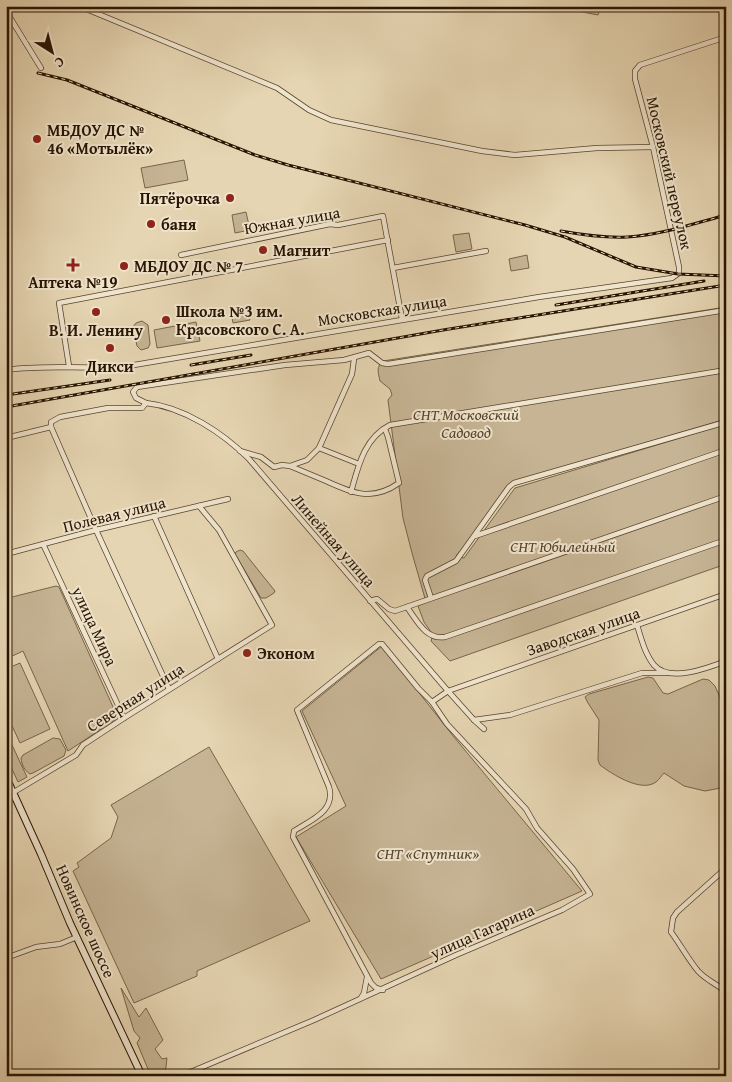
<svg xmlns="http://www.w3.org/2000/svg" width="732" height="1082" font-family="'Gentium Book Plus',serif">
  <rect width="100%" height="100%" fill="#e6d5b2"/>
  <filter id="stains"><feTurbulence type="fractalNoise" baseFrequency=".004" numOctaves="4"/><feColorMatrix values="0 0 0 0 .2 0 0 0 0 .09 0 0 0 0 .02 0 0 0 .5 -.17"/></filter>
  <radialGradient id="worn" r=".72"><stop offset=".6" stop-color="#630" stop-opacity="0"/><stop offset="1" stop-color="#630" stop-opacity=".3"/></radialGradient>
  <g fill="#c6b494" stroke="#77644a">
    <polygon points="551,6 600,6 601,7 598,15"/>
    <polygon points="184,160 188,180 145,188 141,168"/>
    <polygon points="246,212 250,230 235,233 232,215"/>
    <polygon points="469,233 472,249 456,252 453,235"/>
    <polygon points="527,255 529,268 511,271 509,259"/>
    <path d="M726,307V419L513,482L507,486L475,533L456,556L464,558L515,488L726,424V564L450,661L431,641L433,635L424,622L418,606L426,602L412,553L403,518L388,400L392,395L390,389L380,381C378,372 376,367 383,361Z"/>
    <polygon points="247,308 250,320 233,323 231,312"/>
    <polygon points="142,321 148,325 150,344 148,348 141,350 137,346 133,327 136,323"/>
    <polygon points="196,322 200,341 157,348 154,330"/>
    <polygon points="240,550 243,551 275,591 274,593 266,598 261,598 235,554 236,552"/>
    <polygon points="6,584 12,597 56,586 59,587 118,718 68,751 23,651 6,659"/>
    <polygon points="382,646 454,737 582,891 381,979 296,837 346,806 302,711"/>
    <polygon points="20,663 50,729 20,743 6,713 6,669"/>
    <path d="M648,677L653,678L663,693L668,694L703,679L709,680L715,686L726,711V787L705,791L684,786L664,773C661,776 660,779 656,782C641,793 612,774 600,765L598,760L599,720L588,703L585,697L589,694Z"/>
    <polygon points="6,732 27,777 18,782 6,756"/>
    <path d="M53,738L60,739L66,750L64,756L33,773L30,774C24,770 22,765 21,758L23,755Z"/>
    <polygon points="209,747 310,921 197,971 197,976 134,1003 73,871 79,867 77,863 111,838 118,817 111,805"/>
    <polygon points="121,988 139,1017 146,1008 163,1040 155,1049 162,1059 167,1058 165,1076 151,1076 137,1043 140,1038 134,1031"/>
  </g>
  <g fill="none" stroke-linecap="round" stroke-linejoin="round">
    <g stroke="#58442c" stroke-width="6">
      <g id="street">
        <polyline points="79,6 277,88 309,110 331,120 482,151 515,155 597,148 653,147"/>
        <polyline points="6,11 41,68"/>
        <polyline points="181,255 330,224 338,225 383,216 402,319"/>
        <polyline points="393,268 486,251"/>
        <polyline points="69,366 59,303 388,240"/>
        <path d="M6,370C47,364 87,370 128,366L539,297L672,278L679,273V267L653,147L635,79V71L640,65L726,37"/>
        <polyline points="146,403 136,398 133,392 137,387 285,365 344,360 369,353 382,363 388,364 726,310"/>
        <path d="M51,427V422L60,417L108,408H142L146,403C184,407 223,433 249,459L448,691L474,720L484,729"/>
        <polyline points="51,427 96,530 169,689"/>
        <polyline points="6,438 51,427"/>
        <polyline points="319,448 359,464"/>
        <path d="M240,451L261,457L274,467L282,465L290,466C302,471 314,476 326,481C352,493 372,502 399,483L388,437L385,429"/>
        <polyline points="290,466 307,460 319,448 352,374 354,359"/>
        <path d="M351,492C358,467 364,438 390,425L726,370"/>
        <polyline points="154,516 218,659"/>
        <polyline points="475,536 726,450"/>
        <polyline points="43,544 124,718"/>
        <polyline points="6,554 96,530 228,499"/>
        <polyline points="431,598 425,580 427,576 456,561 509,487 514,483 726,422"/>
        <polyline points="370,601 377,599 389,609 395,611 726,496"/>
        <path d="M407,607C417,621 426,640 445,637L726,540"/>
        <path d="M637,625C641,638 645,654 654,665C669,683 708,668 726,661"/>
        <polyline points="432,702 448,691 726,594"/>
        <polyline points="474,720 510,715 642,673 667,673"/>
        <polyline points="14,792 76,755 83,745 124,718 272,625 219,530 199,506"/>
        <path d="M726,868L677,912L673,918L671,932C680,944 688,959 698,971C706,980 717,984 726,992"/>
        <polyline points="6,958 36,947 60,944 77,937"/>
        <polyline points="361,998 364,993 367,977"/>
        <path d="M181,1076L314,1020L456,955L562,910L590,894L573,869L537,828L526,809L447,724L432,702L418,688L382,644H379L297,710L329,787C336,811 311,820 294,831L293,837L371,983L376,988L383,990"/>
      </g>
    </g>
    <g stroke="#281400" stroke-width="8">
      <polyline id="secondary" points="6,777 41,854 70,923 142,1076"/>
    </g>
    <use href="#street" stroke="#efe4cd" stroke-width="4.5"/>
    <use href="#secondary" stroke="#efe4cd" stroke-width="6"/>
    <g stroke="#281400" stroke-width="3">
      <g id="rail">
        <polyline points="38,73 67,80 255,155 288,165 525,225 565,237 636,267 678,274 726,276"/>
        <path d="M561,231C583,235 605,238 627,237C660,235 693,224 726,215"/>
        <polyline points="556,305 704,281"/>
        <polyline points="191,365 251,355"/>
        <polyline points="6,395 110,380"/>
        <polyline points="6,407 443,330 726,285"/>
      </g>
    </g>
    <use href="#rail" stroke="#efe4cd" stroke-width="1" stroke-dasharray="4" stroke-linecap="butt"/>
  </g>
  <g fill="#8f2418" stroke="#efe4cd" stroke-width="2">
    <circle cx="37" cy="139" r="5"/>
    <circle cx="230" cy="198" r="5"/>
    <circle cx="151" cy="224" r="5"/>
    <circle cx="263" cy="250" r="5"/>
    <path d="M70.5 257.5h5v5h5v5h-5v5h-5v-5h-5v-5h5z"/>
    <circle cx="124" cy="266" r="5"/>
    <circle cx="96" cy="312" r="5"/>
    <circle cx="166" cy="320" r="5"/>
    <circle cx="110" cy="348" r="5"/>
    <circle cx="247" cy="653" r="5"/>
  </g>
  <g text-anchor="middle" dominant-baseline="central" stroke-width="4" stroke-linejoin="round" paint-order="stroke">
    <g font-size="16" font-weight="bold" fill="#281400" stroke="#efe4cd" text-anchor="start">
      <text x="47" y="130">МБДОУ ДC №<tspan x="47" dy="18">46 «Мотылёк»</tspan></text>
      <text x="220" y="198" text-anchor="end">Пятёрочка</text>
      <text x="161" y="224">баня</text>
      <text x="273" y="250">Магнит</text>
      <text x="134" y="266">МБДОУ ДС № 7</text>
      <text x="73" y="282" text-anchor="middle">Аптека №19</text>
      <text x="176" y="311">Школа №3 им.<tspan x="176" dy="18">Красовского С. А.</tspan></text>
      <text x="96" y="330" text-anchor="middle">В. И. Ленину</text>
      <text x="110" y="366" text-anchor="middle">Дикси</text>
      <text x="257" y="653">Эконом</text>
    </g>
    <g font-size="16" fill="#281400" stroke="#efe4cd">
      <text transform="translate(670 173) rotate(77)">Московский переулок</text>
      <text transform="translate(292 220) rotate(-10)">Южная улица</text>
      <text transform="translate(382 310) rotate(-9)">Московская улица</text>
      <text transform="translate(114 514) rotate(-14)">Полевая улица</text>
      <text transform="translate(334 540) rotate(49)">Линейная улица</text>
      <text transform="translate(95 626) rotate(65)">улица Мира</text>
      <text transform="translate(583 631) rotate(-19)">Заводская улица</text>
      <text transform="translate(135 697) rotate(-33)">Северная улица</text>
      <text transform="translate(86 921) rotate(66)">Новинское шоссе</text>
      <text transform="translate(482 931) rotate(-24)">улица Гагарина</text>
    </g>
    <g font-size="16" font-style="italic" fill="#57442c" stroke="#efe4cd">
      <text x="466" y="414">СНТ Московский<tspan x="466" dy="18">Садовод</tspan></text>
      <text x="563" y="546">СНТ Юбилейный</text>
      <text x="428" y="853">СНТ «Спутник»</text>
    </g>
  </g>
  <rect width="732" height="1082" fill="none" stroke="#e6d5b2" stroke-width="25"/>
  <rect x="8" y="8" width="717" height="1067" fill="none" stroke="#281400" stroke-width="2.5"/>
  <rect x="12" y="12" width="707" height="1057" fill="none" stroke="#281400"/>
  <g transform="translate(52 52) rotate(144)" stroke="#efe4cd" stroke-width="4" paint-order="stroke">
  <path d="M0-4L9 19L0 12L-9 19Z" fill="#281400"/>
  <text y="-8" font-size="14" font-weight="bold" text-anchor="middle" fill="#281400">С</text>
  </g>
  <rect width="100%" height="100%" filter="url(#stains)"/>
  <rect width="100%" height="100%" fill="url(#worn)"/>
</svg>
